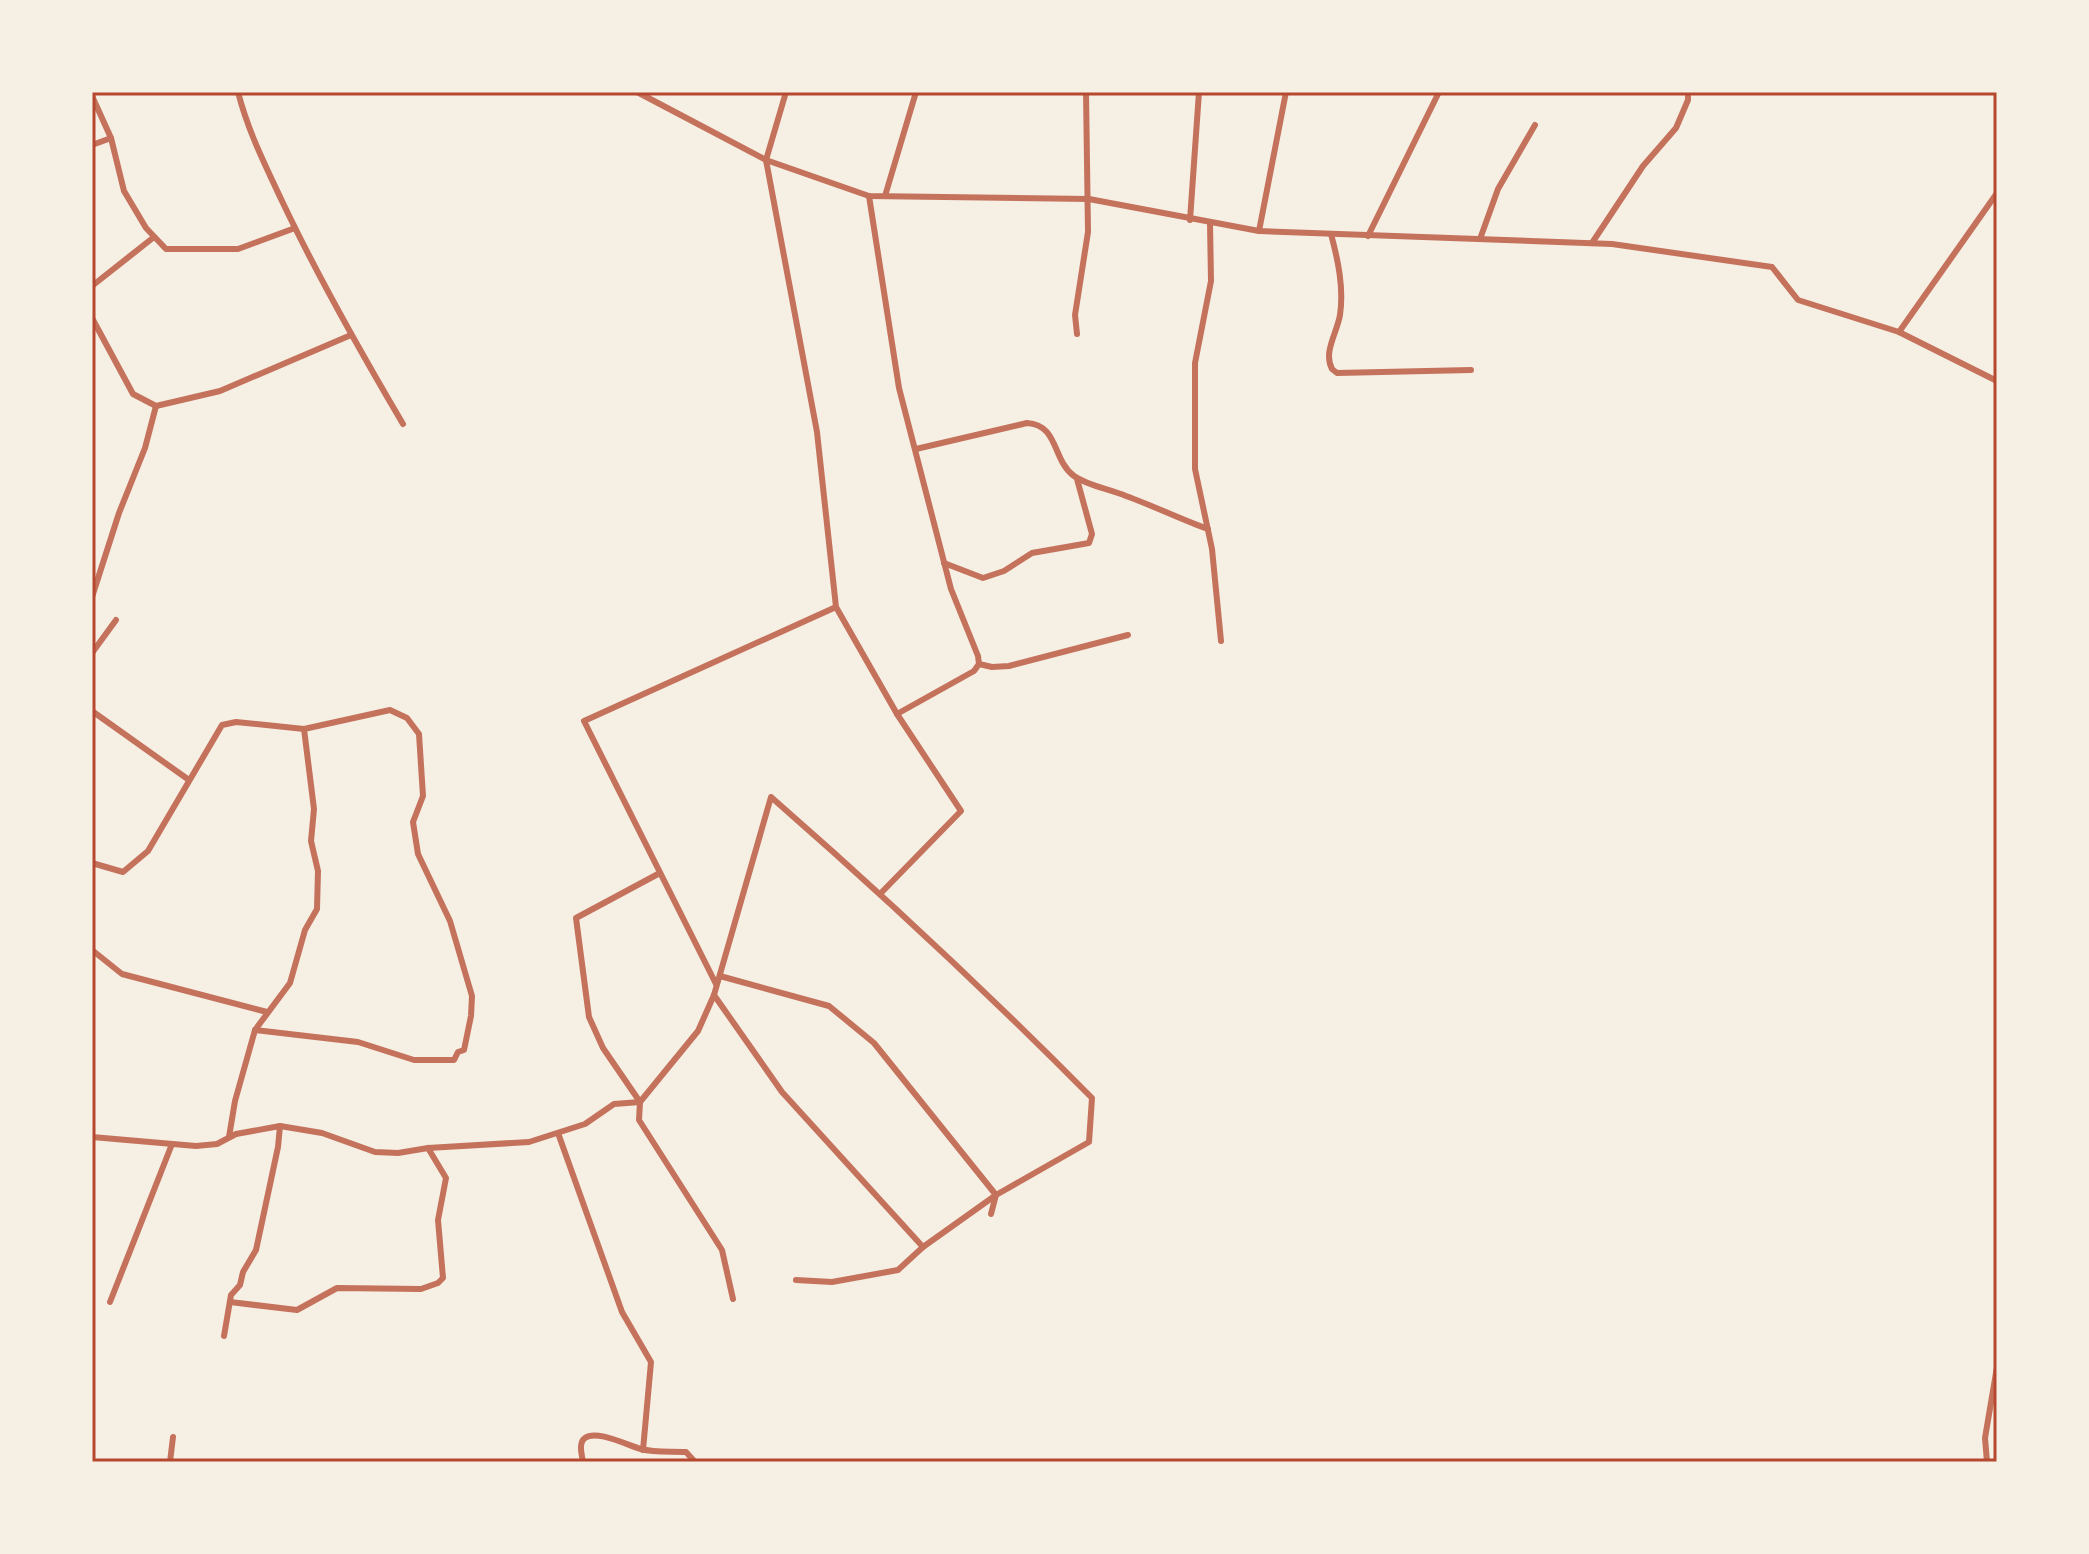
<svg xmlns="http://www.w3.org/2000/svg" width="2089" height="1554" font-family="'Space Grotesk',sans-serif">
  <rect width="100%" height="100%" fill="#f6efe4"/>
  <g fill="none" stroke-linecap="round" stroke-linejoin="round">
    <g stroke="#c5725c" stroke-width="6">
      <path d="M238,92C248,131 265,165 282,201C318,277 360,351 403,424"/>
      <polyline points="637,92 766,160 869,196 1089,199 1259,231 1612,244 1772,267 1798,300 1899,332 1997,381"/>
      <polyline points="786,92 766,160 817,432 836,607 897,714"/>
      <polyline points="92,96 111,138 124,191 146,228 166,249 238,249 295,228"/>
      <polyline points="92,145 111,138"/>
      <polyline points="869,196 899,388 951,589 978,656 979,664 974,671 897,714 961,811 881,893"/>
      <polyline points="885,196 916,92"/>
      <polyline points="1190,220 1199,92"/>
      <polyline points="1210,223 1211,281 1195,363 1195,469 1212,549 1221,641"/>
      <polyline points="1259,231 1286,92"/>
      <path d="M1331,234C1338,260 1344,288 1340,315C1337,333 1323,352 1332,369L1337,373L1471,370"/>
      <polyline points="1368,236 1439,92"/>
      <polyline points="1480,239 1498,189 1535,125"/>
      <polyline points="1592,243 1643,166 1676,128 1688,100 1688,92"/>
      <polyline points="92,286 154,237"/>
      <polyline points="92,318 133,394 156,406 220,391 351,335"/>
      <polyline points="1899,332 1997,193"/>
      <polyline points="1077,334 1075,315 1088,232 1086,92"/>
      <path d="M916,449L1027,423C1059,425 1052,460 1074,476C1088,486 1110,489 1126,496C1154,506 1180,519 1208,529"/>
      <polyline points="944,563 983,578 1004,571 1032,553 1089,543 1092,534 1077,479"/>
      <polyline points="92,597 119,513 145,448 156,406"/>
      <polyline points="92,653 116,620"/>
      <polyline points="979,664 992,667 1009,666 1128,635"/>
      <polyline points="92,711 189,780"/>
      <polyline points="92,863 123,872 148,851 222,725 236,722 304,729 390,710 407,718 419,734 423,796 413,822 418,854 450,921 472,996 471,1016 464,1050 458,1052 454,1060 414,1060 358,1042 255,1030"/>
      <polyline points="658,874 576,918 589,1017 603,1048 640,1102 639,1120 722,1250 733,1299"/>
      <polyline points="92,950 122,974 267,1012"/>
      <polyline points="720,976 829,1006 874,1043 996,1195 991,1214"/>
      <polyline points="716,984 584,721 836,607"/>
      <polyline points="714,995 782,1092 923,1247"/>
      <polyline points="558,1133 622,1312 651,1362 643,1450"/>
      <path d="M92,1137L196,1146L217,1144L236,1134L280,1126L322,1133L375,1152L398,1153L428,1148L529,1142L585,1124L614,1104L640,1102L698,1031L714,995L771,797C882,894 989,994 1092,1098L1089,1142L996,1195L923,1247L898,1270L832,1282L796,1280"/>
      <polyline points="229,1137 235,1101 255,1030 290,983 305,930 317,909 318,871 311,841 314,809 304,729"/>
      <polyline points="110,1302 172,1144"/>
      <polyline points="230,1302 297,1310 337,1288 421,1289 438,1283 443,1278 438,1220 446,1178 428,1148"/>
      <polyline points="224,1336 231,1295 240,1285 243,1272 256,1250 278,1147 280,1126"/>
      <polyline points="170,1462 173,1437"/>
      <path d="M583,1462C582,1455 578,1443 585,1438C596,1429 629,1446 641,1449C655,1453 672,1451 686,1452L695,1462"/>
      <polyline points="1987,1462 1985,1438 1997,1367"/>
    </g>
  </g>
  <rect width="2089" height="1554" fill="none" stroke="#f6efe4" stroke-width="188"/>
  <rect x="94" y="94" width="1901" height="1366" fill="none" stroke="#b5482f" stroke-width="3"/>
</svg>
